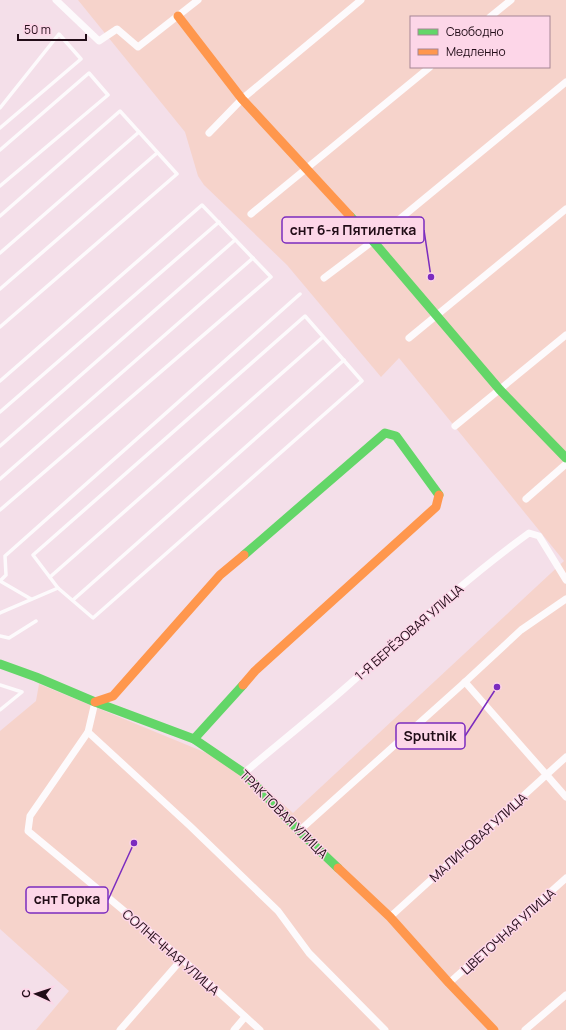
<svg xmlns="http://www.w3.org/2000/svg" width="566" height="1030" font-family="Manrope,sans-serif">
  <rect width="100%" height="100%" fill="#f4dfe9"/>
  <path fill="#f6d3cb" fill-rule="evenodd" d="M78,0H566V1030H36L69,991L0,929V731L36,701L39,684L243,768L293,813L564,561L399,358L381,377L287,265L204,185L198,176L185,132ZM411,17H549V67H411Z"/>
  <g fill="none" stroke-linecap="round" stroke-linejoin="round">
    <g stroke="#fdfafc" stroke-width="3.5">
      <polyline points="0,108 59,34 81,59 0,128"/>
      <polyline points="0,150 89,73 108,95 0,186"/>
      <polyline points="0,216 120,111 177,174 0,327"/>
      <polyline points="0,253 139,132"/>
      <polyline points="0,289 157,153"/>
      <polygon points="305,316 362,381 93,618 58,588 33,555"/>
      <polyline points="0,381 202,205 271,277 0,510"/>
      <polyline points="0,412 219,222"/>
      <polyline points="0,446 235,240"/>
      <polyline points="0,479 253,258"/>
      <polyline points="50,577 323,337"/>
      <polyline points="0,581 6,575 5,556 300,294"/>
      <polyline points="0,581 31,599"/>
      <polyline points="73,600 344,360"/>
      <polyline points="0,613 58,588"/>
      <polyline points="0,636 9,638 36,621"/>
      <polyline points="0,685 22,692 0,710"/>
    </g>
    <g stroke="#fdfafc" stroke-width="7">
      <polyline points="56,0 99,41 117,29 138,47 198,0"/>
      <polyline points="490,17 511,0"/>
      <polyline points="209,133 242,99 361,0"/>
      <polyline points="251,214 430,67"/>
      <polyline points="324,278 373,241 566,82"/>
      <polyline points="409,338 566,209"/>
      <polyline points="455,426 566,335"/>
      <polyline points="526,499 566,464"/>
      <polyline points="465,682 566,797"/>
      <polyline points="95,702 88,732 30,816 28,831 182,959 260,1030"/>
      <polyline points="88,732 190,826 278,911 309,953 385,1030"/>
      <path d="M244,773C277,745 311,718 344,689C404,636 463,581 529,533L539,536L566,580"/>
      <polyline points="299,831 465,682 521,630 566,599"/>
      <polyline points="390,917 566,757"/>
      <polyline points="449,983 566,878"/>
      <polyline points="120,1030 182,959"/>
      <polyline points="234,1030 245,1017"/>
      <polyline points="525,1030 566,995"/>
    </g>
    <g stroke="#63d668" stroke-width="9">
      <polyline points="350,216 373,241 500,390 566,458"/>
      <polyline points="244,555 385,433 396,436 439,495"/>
      <polyline points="0,664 36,677 95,702 194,739 244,773 299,831 338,868"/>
      <polyline points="194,739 243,685"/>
    </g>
    <g stroke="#ff974d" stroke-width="9">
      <polyline points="178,16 242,99 350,216"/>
      <polyline points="243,685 255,671 436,507 439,495"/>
      <polyline points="95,702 113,696 220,575 244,555"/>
      <polyline points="338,868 390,917 449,983 494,1030"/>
    </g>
  </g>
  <g text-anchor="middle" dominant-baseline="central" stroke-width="3" stroke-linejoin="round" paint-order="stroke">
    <g font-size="13" fill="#220d18" stroke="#fdd6e8">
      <text transform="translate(409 632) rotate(-41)">1-Я БЕРЁЗОВАЯ УЛИЦА</text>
      <text transform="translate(284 814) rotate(45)">ТРАКТОВАЯ УЛИЦА</text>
      <text transform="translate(478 837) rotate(-42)">МАЛИНОВАЯ УЛИЦА</text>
      <text transform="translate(508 931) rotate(-42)">ЦВЕТОЧНАЯ УЛИЦА</text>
      <text transform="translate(171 952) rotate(41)">СОЛНЕЧНАЯ УЛИЦА</text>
    </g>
  </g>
  <path fill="none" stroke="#7b2cbf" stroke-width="1.5" d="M431 277L424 230M497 687L465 736M134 843L108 900"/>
  <g fill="#7b2cbf" stroke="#fdd6e8" stroke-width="1.5">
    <circle cx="431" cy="277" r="4"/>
    <circle cx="497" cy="687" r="4"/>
    <circle cx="134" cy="843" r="4"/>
  </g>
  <g fill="#fdd6e8" stroke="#7b2cbf" stroke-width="1.5">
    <rect x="282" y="217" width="142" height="26" rx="4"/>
    <rect x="396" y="723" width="69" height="26" rx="4"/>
    <rect x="26" y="887" width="82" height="26" rx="4"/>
  </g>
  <g font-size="14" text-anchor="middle" font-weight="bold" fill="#220d18">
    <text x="353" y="235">снт 6-я Пятилетка</text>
    <text x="430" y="741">Sputnik</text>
    <text x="67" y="904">снт Горка</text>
  </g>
  <rect x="410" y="16" width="140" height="52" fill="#fdd6e8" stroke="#a58695"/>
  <rect x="418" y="29" width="20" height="6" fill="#63d668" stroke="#a58695"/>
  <text x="446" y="36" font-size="12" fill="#220d18">Свободно</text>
  <rect x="418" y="49" width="20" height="6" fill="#ff974d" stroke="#a58695"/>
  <text x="446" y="56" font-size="12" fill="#220d18">Медленно</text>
  <g transform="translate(36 994) rotate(273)" stroke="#fdd6e8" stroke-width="3" paint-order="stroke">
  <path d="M0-3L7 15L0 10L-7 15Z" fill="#220d18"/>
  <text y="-6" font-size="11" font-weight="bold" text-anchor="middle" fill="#220d18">С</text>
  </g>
  <path d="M18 34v6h68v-6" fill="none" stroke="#220d18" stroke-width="2"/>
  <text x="24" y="34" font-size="12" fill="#220d18" stroke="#fdd6e8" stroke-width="3" paint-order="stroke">50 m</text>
</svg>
